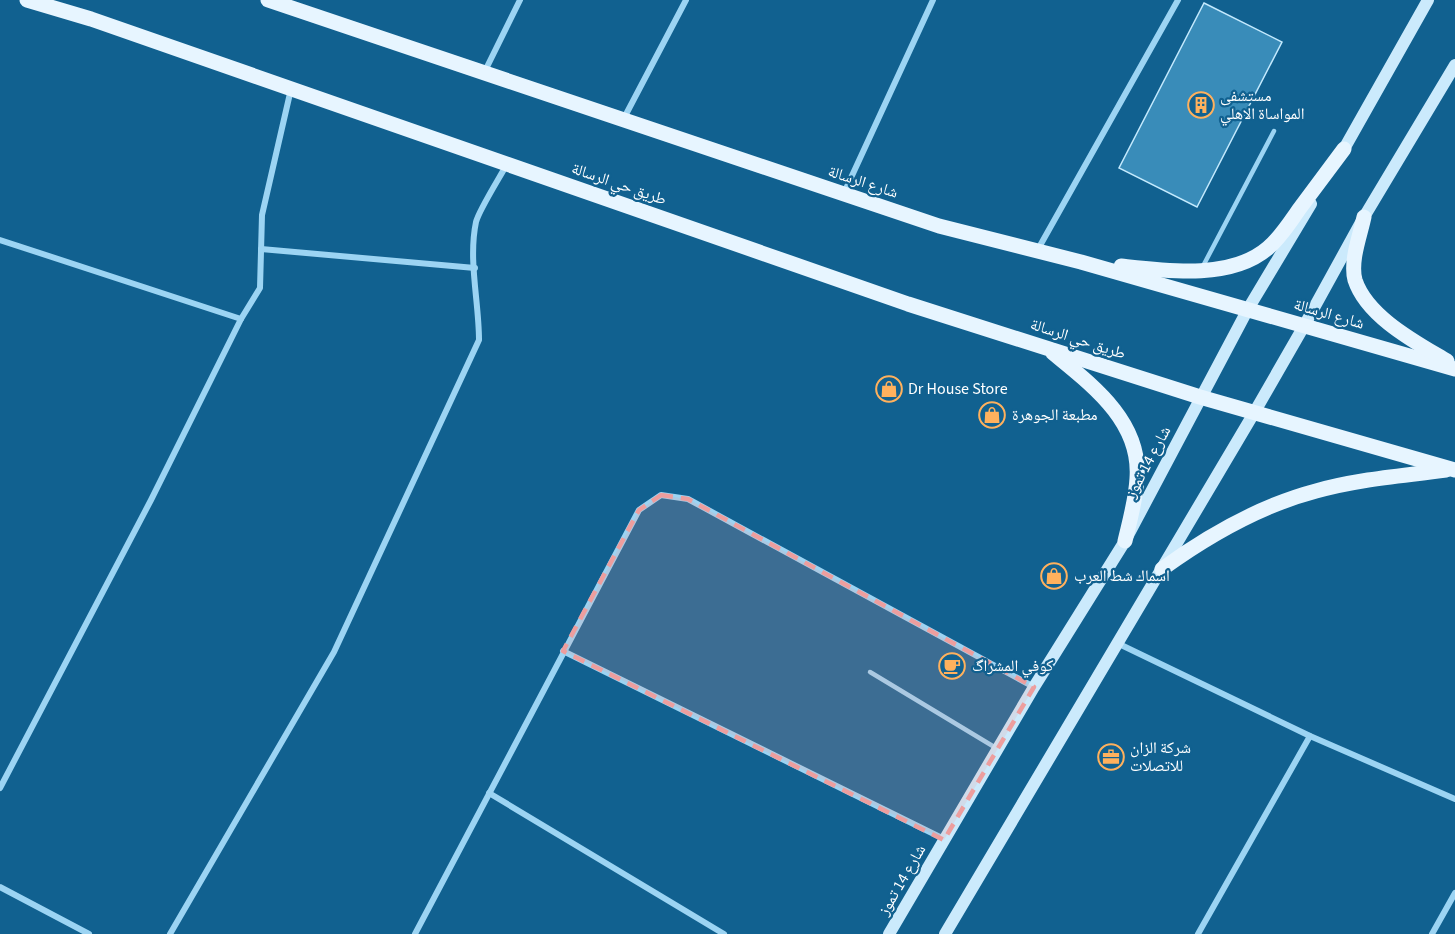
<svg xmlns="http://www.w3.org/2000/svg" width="1455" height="934" font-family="'Source Sans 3','Noto Naskh Arabic',sans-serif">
  <rect width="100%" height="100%" fill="#116190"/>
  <polygon fill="#398cb9" stroke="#c3e9fd" stroke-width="1.5" points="1204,3 1282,42 1197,207 1119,168"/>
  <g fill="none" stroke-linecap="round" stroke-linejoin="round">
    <g stroke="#9cd4f3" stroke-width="4.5">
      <polyline points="1202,268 1274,131"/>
      <polyline points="870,672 996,748"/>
    </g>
    <g stroke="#9cd4f3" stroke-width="6">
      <polyline points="484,73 520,0"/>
      <polyline points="623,120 686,0"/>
      <polyline points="844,193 933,0"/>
      <polyline points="0,240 241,319"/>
      <polyline points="261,249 475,268"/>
      <polyline points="1037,251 1178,0"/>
      <polyline points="1117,643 1310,736 1455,799"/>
      <polyline points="563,651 944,839"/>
      <polyline points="0,788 151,500 241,319 260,288 262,215 291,89"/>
      <polyline points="489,793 724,934"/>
      <polyline points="0,887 89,934"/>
      <path d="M170,934L334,652L479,340C479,302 468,260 476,222C479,210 500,177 507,164"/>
      <polyline points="415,934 639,510 661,495 688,499 1034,687"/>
      <polyline points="1198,934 1310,736"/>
      <polyline points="1432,934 1455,893"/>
    </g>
    <g stroke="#cbeafc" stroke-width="12">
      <polyline points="1340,156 1428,0"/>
      <polyline points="889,934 1034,687 1125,541 1248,309 1311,204"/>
      <polyline points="945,934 1254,413 1304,326 1364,217 1455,65"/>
    </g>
    <g stroke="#e7f5ff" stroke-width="15">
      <polyline points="27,0 91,19 908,304 1200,397 1455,470"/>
      <polyline points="268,0 939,226 1081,262 1455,369"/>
      <path d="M1364,217C1360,236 1350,261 1355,280C1367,317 1417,343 1447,361"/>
      <path d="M1121,266C1166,271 1231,280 1268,248C1281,237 1290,222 1300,208C1314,189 1329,169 1344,149"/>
      <path d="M1053,353C1092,385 1141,421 1137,478C1136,499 1130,520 1125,541"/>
      <path d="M1162,569C1209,535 1259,506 1316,491C1358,479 1403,476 1446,470"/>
    </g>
  </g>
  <path fill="#ed9e9e" fill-opacity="0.2" stroke="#ed9e9e" stroke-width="4.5" stroke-dasharray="12 8" stroke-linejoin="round" d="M661,495L688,499L1034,687L944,840L563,651L639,510Z"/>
  <defs>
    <g id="building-ring" transform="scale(1.35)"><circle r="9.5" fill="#116190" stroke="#ffb15d" stroke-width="1.5"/><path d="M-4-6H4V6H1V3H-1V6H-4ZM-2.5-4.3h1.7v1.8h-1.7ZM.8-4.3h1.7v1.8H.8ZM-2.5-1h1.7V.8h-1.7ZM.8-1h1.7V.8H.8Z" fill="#ffb15d"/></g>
    <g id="shop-ring" transform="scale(1.35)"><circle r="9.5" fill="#116190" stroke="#ffb15d" stroke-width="1.5"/><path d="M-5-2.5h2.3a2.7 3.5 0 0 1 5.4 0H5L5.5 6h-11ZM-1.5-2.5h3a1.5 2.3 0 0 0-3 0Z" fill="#ffb15d"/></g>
    <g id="cafe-ring" transform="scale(1.35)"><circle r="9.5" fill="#116190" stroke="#ffb15d" stroke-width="1.5"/><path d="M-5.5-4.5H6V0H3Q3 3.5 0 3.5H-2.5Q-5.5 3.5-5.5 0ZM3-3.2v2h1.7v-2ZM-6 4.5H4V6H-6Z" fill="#ffb15d"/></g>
    <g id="office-ring" transform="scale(1.35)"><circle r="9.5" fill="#116190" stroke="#ffb15d" stroke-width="1.5"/><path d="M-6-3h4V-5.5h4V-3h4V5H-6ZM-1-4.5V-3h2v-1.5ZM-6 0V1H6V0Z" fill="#ffb15d"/></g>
  </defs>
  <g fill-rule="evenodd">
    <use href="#building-ring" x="1201" y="105"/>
    <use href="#shop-ring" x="889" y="389"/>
    <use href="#shop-ring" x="992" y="415"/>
    <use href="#shop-ring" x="1054" y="576"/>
    <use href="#cafe-ring" x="952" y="666"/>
    <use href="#office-ring" x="1111" y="757"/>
  </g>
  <g text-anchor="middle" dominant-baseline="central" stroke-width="4.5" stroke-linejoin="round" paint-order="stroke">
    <g font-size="16" fill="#fff" stroke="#116190" text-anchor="start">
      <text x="1220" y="96">مستشفى<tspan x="1220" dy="18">المواساة اﻻهلي</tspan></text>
      <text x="908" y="389">Dr House Store</text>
      <text x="1012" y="415">مطبعة الجوهرة</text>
      <text x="1074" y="576">اسماك شط العرب</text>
      <text x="972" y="666">كوفي المشراگ</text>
      <text x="1130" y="748">شركة الزان<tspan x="1130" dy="18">للاتصلات</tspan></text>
    </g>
    <g font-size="16" fill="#fff" stroke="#116190">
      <text transform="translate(863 182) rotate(18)">شارع الرسالة</text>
      <text transform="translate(619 184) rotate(19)">طريق حي الرسالة</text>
      <text transform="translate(1329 314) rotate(16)">شارع الرسالة</text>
      <text transform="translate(1078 339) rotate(18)">طريق حي الرسالة</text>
      <text transform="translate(1148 462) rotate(-62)">شارع 14 تموز</text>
      <text transform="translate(902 880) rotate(-60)">شارع 14 تموز</text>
    </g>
  </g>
</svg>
